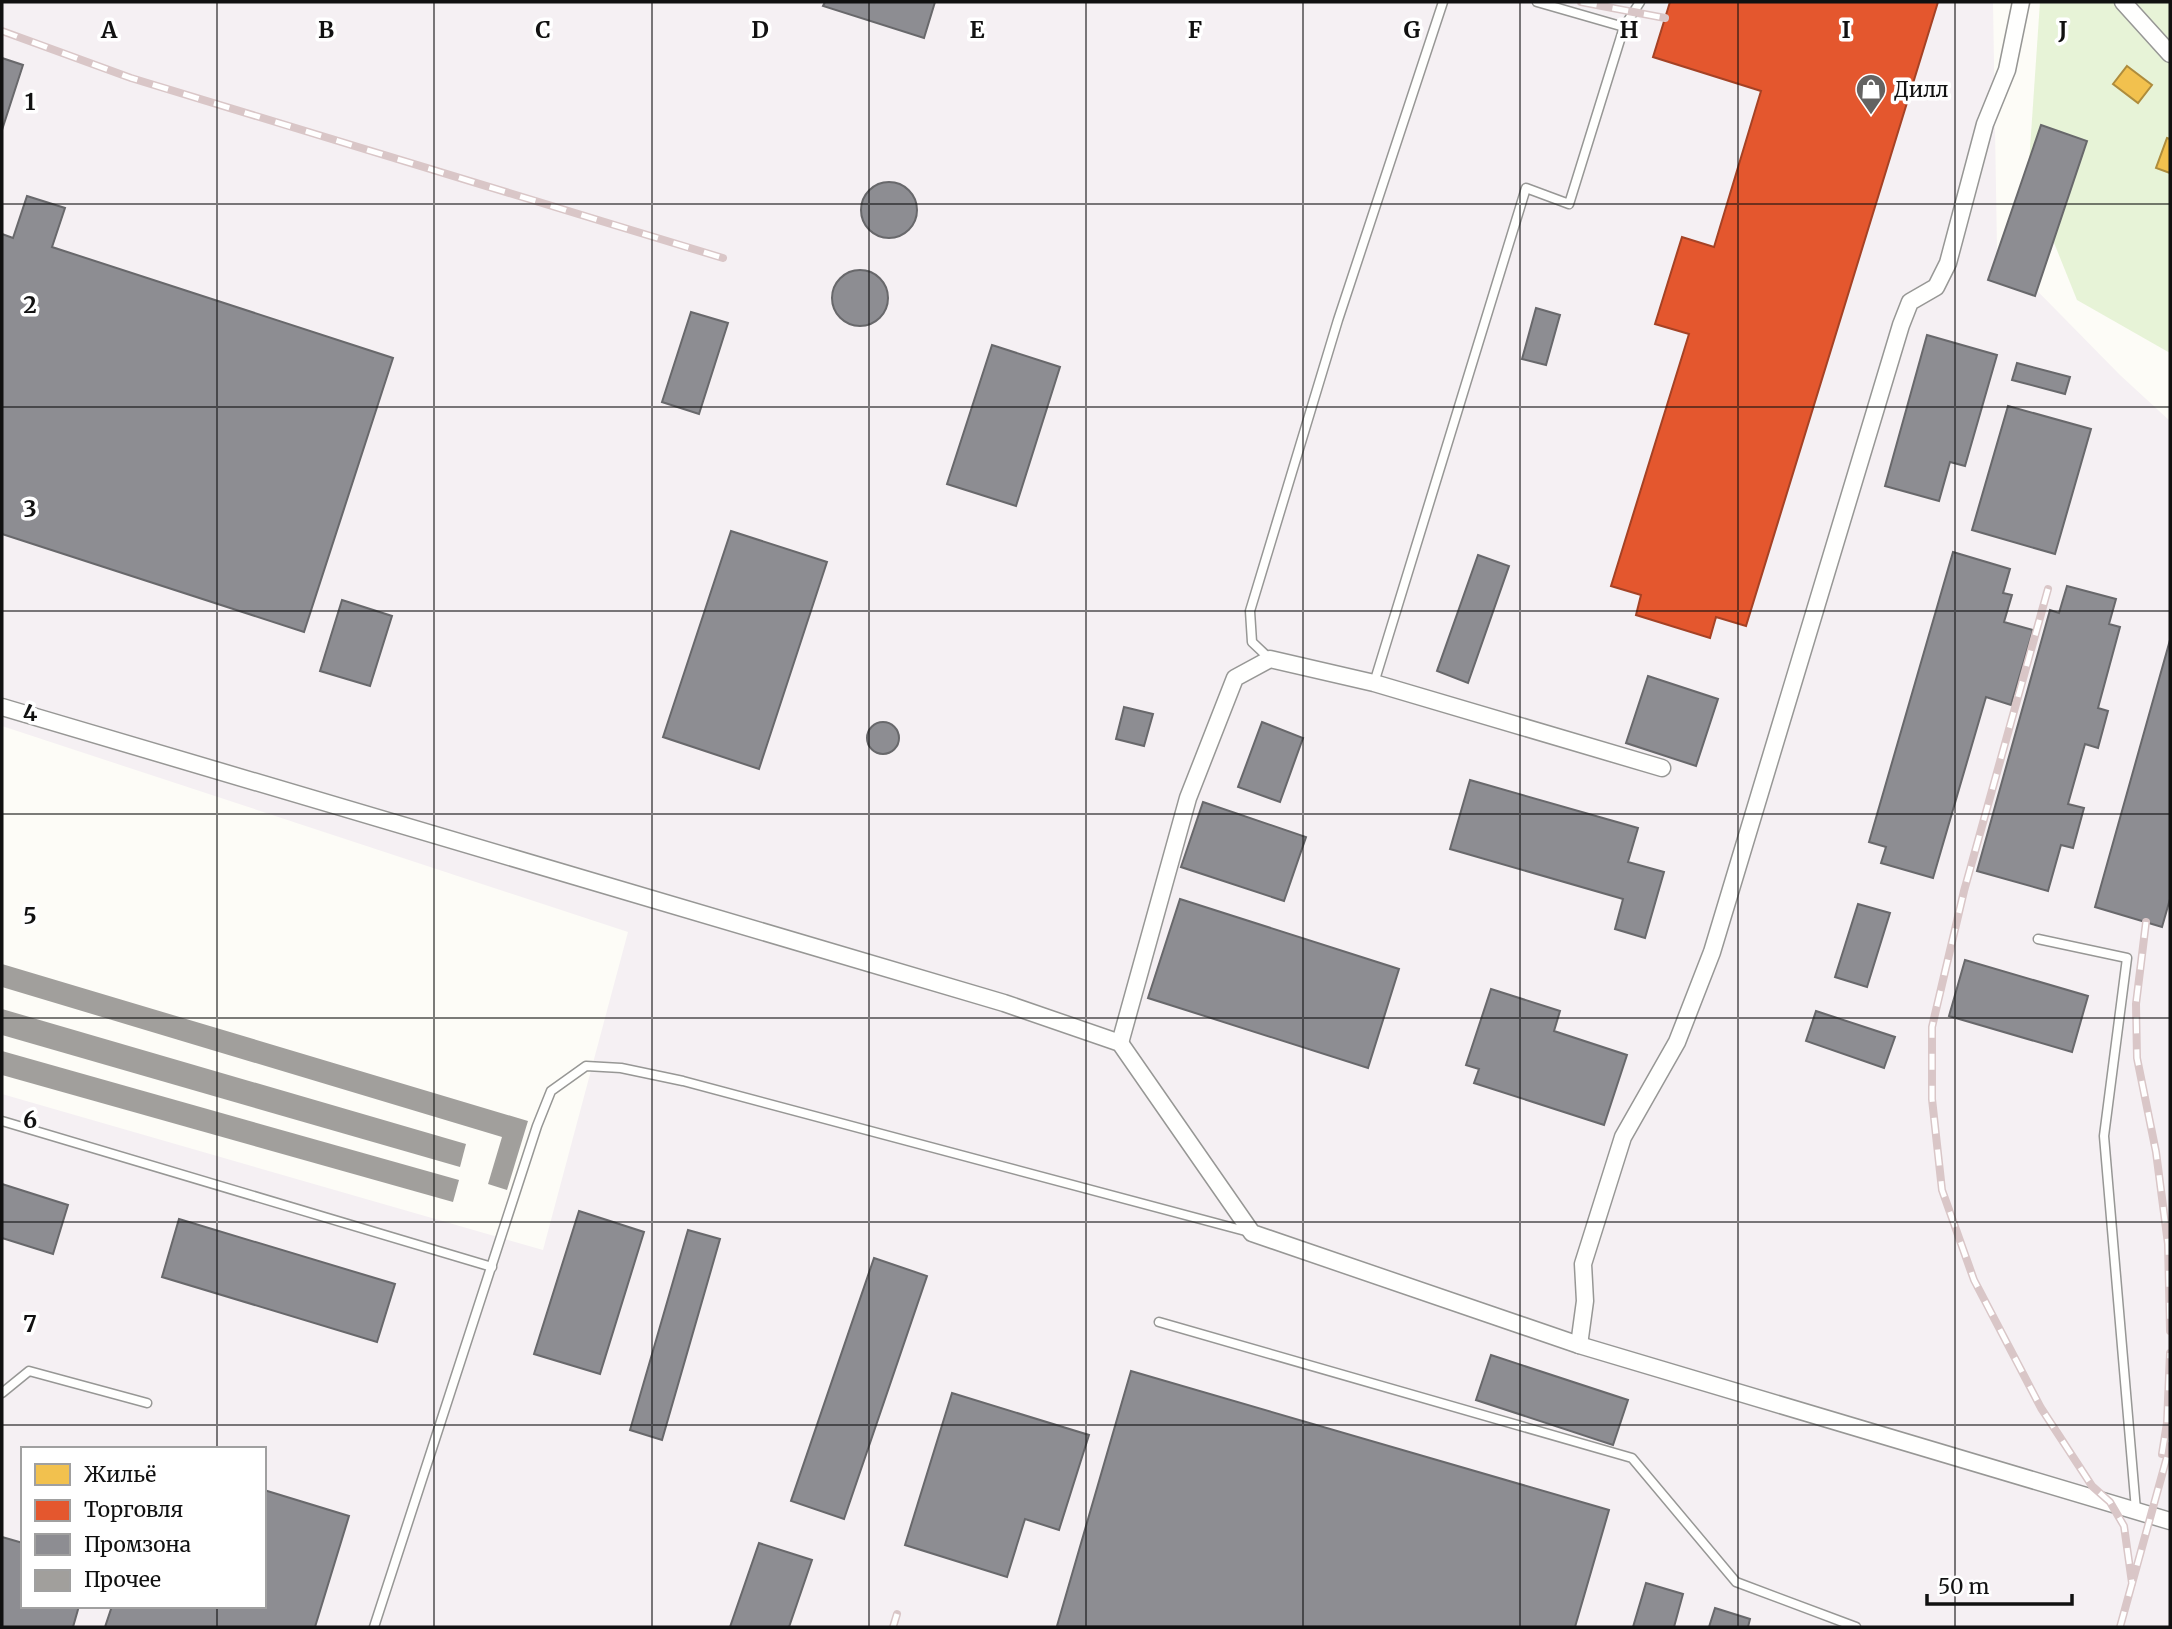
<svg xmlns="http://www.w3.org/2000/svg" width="2172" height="1629" font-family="Merriweather,serif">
  <rect width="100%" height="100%" fill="#fdfcf7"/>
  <path fill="#f5f0f3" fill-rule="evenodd" d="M2,2H1993L1997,250L2120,375L2170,421V1627H2V1094L543,1250L628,932L2,726ZM23,1449H264V1606H23Z"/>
  <polygon fill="#e7f3d7" points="2040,2 2170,2 2170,353 2077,300 2028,178"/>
  <g fill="#f2c14e" stroke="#ae8c3c" stroke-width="2">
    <polygon points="2127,66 2152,85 2138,103 2113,84"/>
    <polygon points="2167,138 2170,139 2170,173 2156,168"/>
  </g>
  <polygon fill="#e4572e" stroke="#a54225" stroke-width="2" points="1670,2 1938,2 1746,626 1716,617 1710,638 1636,615 1641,595 1611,586 1689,334 1655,324 1682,237 1714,247 1761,91 1653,57"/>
  <g fill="#8d8d92" stroke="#68686b" stroke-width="2">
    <polygon points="825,2 935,2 924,38 823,6"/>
    <polygon points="2,58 23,65 2,130"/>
    <polygon points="2041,125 2087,141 2035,296 1988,280"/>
    <circle cx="889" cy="210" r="28"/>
    <polygon points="27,196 65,208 52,247 393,358 304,632 2,534 2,234 13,238"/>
    <circle cx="860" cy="298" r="28"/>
    <polygon points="1536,308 1560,315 1546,365 1522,359"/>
    <polygon points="691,312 728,323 699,414 662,402"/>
    <polygon points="1927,335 1997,355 1965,466 1950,462 1939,501 1885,486"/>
    <polygon points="992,345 1060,367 1016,506 947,484"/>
    <polygon points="2017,363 2070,377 2065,394 2012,380"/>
    <polygon points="2008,406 2091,429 2055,554 1972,530"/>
    <polygon points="731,531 827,562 759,769 663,737"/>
    <polygon points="1953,552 2010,569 2003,593 2012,595 2004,622 2033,630 2011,705 1986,697 1933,878 1881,863 1886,847 1869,842"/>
    <polygon points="1478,555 1509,566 1468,683 1437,671"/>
    <polygon points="2067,586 2116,599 2109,624 2120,627 2098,708 2108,711 2098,748 2085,744 2068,804 2084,808 2073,848 2061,845 2048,891 1977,871 2050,610 2059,613"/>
    <polygon points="342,600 392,616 370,686 320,671"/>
    <polygon points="2170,640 2170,899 2162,927 2095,907"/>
    <polygon points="1648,676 1718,699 1696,766 1626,743"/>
    <polygon points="1124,707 1153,714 1144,746 1116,739"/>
    <circle cx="883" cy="738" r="16"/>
    <polygon points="1262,722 1303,738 1280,802 1238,787"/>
    <polygon points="1470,780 1638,828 1628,862 1664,872 1645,938 1615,929 1623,899 1450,849"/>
    <polygon points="1203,802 1306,837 1284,901 1181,867"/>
    <polygon points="1180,899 1399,969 1368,1068 1148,998"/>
    <polygon points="1858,904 1890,913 1867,987 1835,977"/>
    <polygon points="1965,960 2088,996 2072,1052 1949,1016"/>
    <polygon points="1491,989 1560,1011 1554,1031 1627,1055 1604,1125 1474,1083 1479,1069 1466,1065"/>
    <polygon points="1816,1011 1895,1037 1884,1068 1806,1041"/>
    <polygon points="2,1184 68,1205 53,1254 2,1238"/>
    <polygon points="579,1211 644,1232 600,1374 534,1354"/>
    <polygon points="179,1219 395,1284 377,1342 162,1277"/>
    <polygon points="688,1230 720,1239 662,1440 630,1430"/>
    <polygon points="874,1258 927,1276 844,1519 791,1501"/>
    <polygon points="1491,1355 1628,1400 1613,1445 1476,1400"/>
    <polygon points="1131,1371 1609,1510 1575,1627 1057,1626"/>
    <polygon points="952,1393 1089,1435 1059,1530 1025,1519 1007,1577 905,1545"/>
    <polygon points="264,1490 349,1516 315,1627 105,1627 112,1606 264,1606"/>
    <polygon points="2,1537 23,1543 23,1606 79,1606 73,1627 2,1627"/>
    <polygon points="759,1543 812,1560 789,1627 730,1627"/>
    <polygon points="1646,1583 1683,1594 1674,1627 1633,1627"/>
    <polygon points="1715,1608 1750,1619 1748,1627 1709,1627"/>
  </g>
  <g fill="#a19f9c">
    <polygon points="2,964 528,1121 507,1190 488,1184 502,1137 2,987"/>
    <polygon points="2,1009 466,1144 460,1167 2,1035"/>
    <polygon points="2,1051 459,1180 453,1202 2,1075"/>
  </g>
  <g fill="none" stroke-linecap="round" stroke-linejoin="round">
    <g stroke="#979795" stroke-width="11">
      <g id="service">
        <polyline points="1537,2 1624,27"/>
        <polyline points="1270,659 1252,642 1250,611 1338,320 1443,2"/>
        <polyline points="1374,683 1526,188 1569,204 1624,27 1640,2"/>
        <polyline points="2038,939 2127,958 2104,1136 2136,1510"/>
        <polyline points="2,1121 492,1267"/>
        <polyline points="1159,1322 1632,1458 1736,1582 1856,1627"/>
        <polyline points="2,1393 29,1371 147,1403"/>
        <polyline points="374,1627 537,1126 551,1091 586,1066 621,1068 683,1081 1249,1232"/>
      </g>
    </g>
    <g stroke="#979795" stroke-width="19">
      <g id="minor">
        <polyline points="2123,2 2170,54"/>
        <polyline points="2,707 1004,1003 1120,1043 1252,1233 1579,1345 2170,1521"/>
        <polyline points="1120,1043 1188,798 1235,678 1270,659 1374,683 1662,768"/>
        <polyline points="1579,1345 1585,1301 1583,1264 1623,1137 1677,1042 1712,952 1901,325 1910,302 1936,287 1948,263 1985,124 2007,70 2021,2"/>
      </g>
    </g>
    <use href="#service" stroke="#fffffe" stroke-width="8"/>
    <use href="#minor" stroke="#fffffe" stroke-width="16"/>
    <g stroke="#d9c6c7" stroke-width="8">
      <g id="rail">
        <polyline points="1581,2 1665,18"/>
        <polyline points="2,31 131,78 723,258"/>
        <polyline points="2048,589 1964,891 1932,1027 1932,1099 1942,1190 1974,1280 2041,1408 2092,1486 2110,1502 2124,1526 2132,1583"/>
        <polyline points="2146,922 2136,1004 2137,1058 2156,1152 2168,1244 2170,1331"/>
        <polyline points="2162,1454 2167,1423 2170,1353"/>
        <polyline points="893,1627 897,1614"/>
        <polyline points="2120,1627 2170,1446"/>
      </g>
    </g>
    <use href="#rail" stroke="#fff" stroke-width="5" stroke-dasharray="16" stroke-linecap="butt"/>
  </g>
  <path fill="none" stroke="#111" stroke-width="2" stroke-opacity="0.55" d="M217,2V1449M434,2V1627M652,2V1627M869,2V1627M1086,2V1627M1303,2V1627M1520,2V1627M1738,2V1627M1955,2V1627M2,204H2170M2,407H2170M2,611H2170M2,814H2170M2,1018H2170M2,1222H2170M2,1425H2170M217,1606V1627"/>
  <defs>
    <g id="shop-pin" transform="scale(1.575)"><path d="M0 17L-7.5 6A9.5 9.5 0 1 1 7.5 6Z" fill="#646362" stroke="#fff"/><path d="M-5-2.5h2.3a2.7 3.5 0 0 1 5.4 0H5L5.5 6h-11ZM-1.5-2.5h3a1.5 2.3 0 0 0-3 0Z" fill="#fff"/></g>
  </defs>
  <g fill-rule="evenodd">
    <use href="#shop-pin" x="1871" y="89"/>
  </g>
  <g text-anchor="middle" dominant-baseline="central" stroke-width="7" stroke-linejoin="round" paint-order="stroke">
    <g font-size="21" fill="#111" stroke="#fff" text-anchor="start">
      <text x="1894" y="89">Дилл</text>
    </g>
  </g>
  <g font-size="23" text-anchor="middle" font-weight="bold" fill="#111" stroke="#fff" stroke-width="7" stroke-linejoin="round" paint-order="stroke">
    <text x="109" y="38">A</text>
    <text x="326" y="38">B</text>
    <text x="543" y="38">C</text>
    <text x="760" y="38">D</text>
    <text x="977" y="38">E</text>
    <text x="1195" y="38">F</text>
    <text x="1412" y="38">G</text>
    <text x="1629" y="38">H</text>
    <text x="1846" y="38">I</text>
    <text x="2063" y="38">J</text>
    <text x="30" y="110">1</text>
    <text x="30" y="313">2</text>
    <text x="30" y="517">3</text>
    <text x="30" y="721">4</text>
    <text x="30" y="924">5</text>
    <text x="30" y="1128">6</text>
    <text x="30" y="1332">7</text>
  </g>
  <rect width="2172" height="1629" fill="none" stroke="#111111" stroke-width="7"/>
  <rect x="21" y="1447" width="245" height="161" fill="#ffffff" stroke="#a0a0a0" stroke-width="2"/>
  <rect x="35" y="1464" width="35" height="21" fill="#f2c14e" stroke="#a0a0a0" stroke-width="2"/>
  <text x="84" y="1482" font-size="21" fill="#111111">Жильё</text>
  <rect x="35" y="1500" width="35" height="21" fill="#e4572e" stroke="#a0a0a0" stroke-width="2"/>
  <text x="84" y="1517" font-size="21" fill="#111111">Торговля</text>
  <rect x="35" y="1534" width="35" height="21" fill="#8d8d92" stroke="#a0a0a0" stroke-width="2"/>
  <text x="84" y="1552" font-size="21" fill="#111111">Промзона</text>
  <rect x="35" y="1570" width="35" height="21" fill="#a19f9c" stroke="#a0a0a0" stroke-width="2"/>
  <text x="84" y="1587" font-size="21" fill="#111111">Прочее</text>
  <path d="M1927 1594v10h145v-10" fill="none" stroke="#111111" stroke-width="3.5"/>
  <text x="1938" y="1594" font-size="21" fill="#111111" stroke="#ffffff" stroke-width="5" paint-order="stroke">50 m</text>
</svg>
